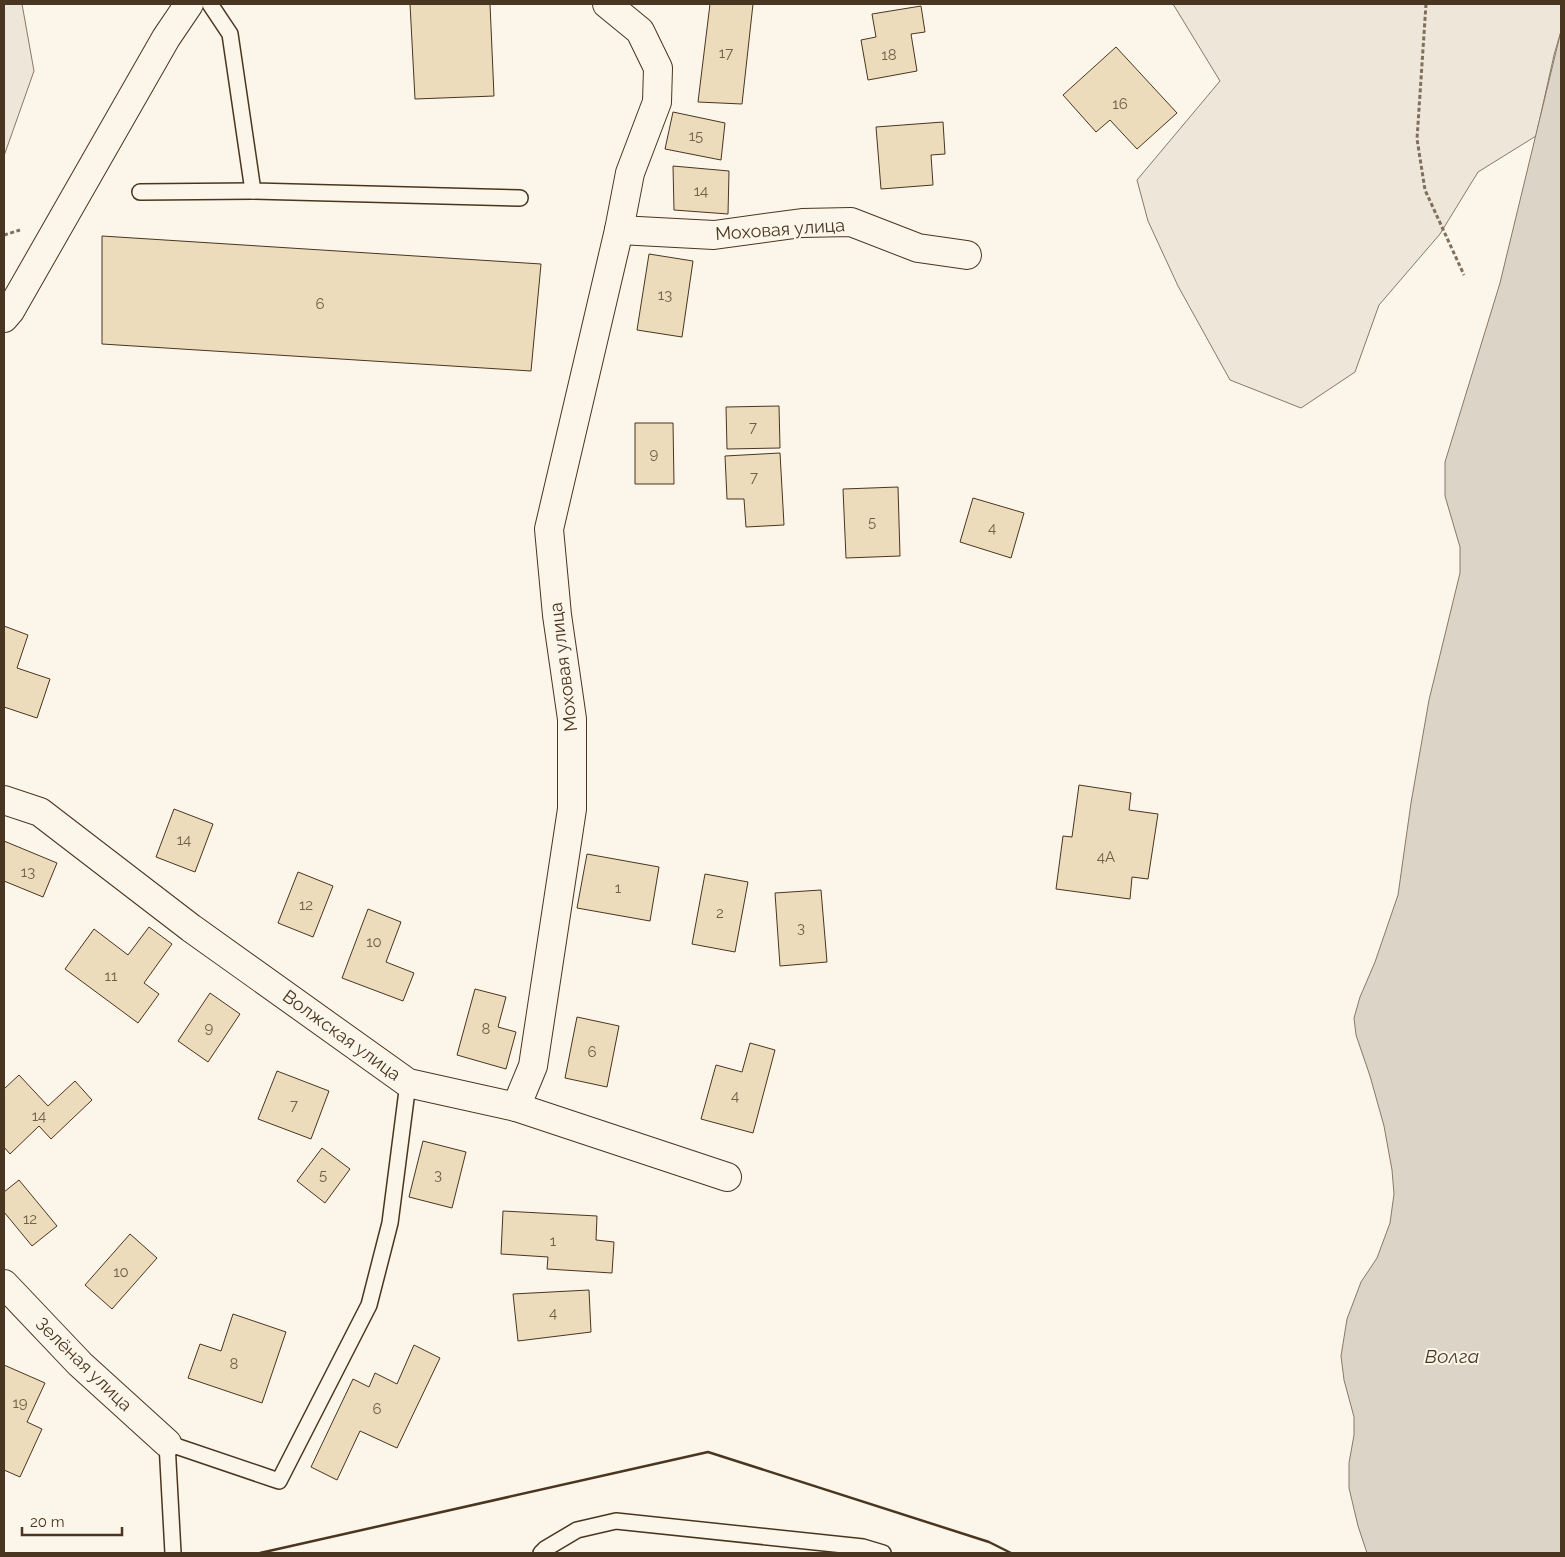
<svg xmlns="http://www.w3.org/2000/svg" width="1565" height="1557" font-family="Raleway,sans-serif">
  <rect width="100%" height="100%" fill="#fbf6e9"/>
  <g fill="#ede6d9" stroke="#887966">
    <polygon points="4,4 22,4 34,71 4,156"/>
    <polygon points="1173,4 1561,4 1561,31 1554,55 1536,136 1478,172 1440,234 1379,305 1355,372 1301,408 1230,380 1178,286 1148,221 1137,180 1220,81"/>
  </g>
  <polygon fill="#dcd4c6" stroke="#887966" points="1561,31 1561,1553 1367,1553 1358,1526 1349,1488 1349,1463 1354,1435 1354,1417 1344,1380 1341,1356 1347,1319 1361,1282 1377,1258 1390,1223 1394,1194 1392,1170 1384,1126 1370,1076 1356,1035 1354,1018 1360,997 1375,962 1398,895 1411,803 1429,700 1460,573 1460,547 1445,496 1445,462 1500,283"/>
  <g fill="#ecdcbc" stroke="#4a3520">
    <polygon points="410,4 490,4 494,96 415,99"/>
    <polygon points="710,4 753,4 742,104 698,102"/>
    <polygon points="921,6 925,32 911,34 917,71 868,80 861,40 876,37 872,14"/>
    <polygon points="1116,47 1177,113 1137,149 1110,120 1096,132 1063,95"/>
    <polygon points="673,112 725,123 721,160 665,149"/>
    <polygon points="943,122 945,154 931,155 933,185 881,189 876,127"/>
    <polygon points="673,166 729,171 728,214 674,210"/>
    <polygon points="102,236 541,264 531,371 102,344"/>
    <polygon points="649,254 693,261 682,337 637,330"/>
    <polygon points="779,406 780,448 727,449 726,407"/>
    <polygon points="635,423 673,423 674,484 635,484"/>
    <polygon points="780,453 784,525 746,527 744,499 727,499 725,456"/>
    <polygon points="898,487 900,556 846,558 843,489"/>
    <polygon points="973,498 1024,513 1011,558 960,542"/>
    <polygon points="4,626 28,635 17,668 50,679 37,718 4,707"/>
    <polygon points="1079,785 1131,793 1129,810 1158,814 1148,879 1132,877 1130,899 1056,889 1063,836 1072,837"/>
    <polygon points="174,809 213,824 195,872 156,857"/>
    <polygon points="4,841 57,863 43,897 4,881"/>
    <polygon points="587,854 659,867 650,921 577,908"/>
    <polygon points="298,872 333,886 313,937 278,923"/>
    <polygon points="705,874 748,882 735,952 692,944"/>
    <polygon points="821,890 827,962 780,966 775,893"/>
    <polygon points="368,909 401,922 386,962 414,973 403,1001 342,978"/>
    <polygon points="149,927 172,944 144,983 159,994 138,1023 65,969 94,929 128,955"/>
    <polygon points="475,989 506,997 498,1027 516,1032 506,1069 457,1055"/>
    <polygon points="210,993 240,1014 208,1062 178,1041"/>
    <polygon points="577,1017 619,1026 607,1087 565,1078"/>
    <polygon points="750,1043 775,1050 753,1133 701,1119 716,1065 742,1072"/>
    <polygon points="277,1071 329,1091 311,1139 258,1119"/>
    <polygon points="19,1075 48,1106 75,1081 92,1100 51,1139 39,1126 10,1154 4,1147 4,1089"/>
    <polygon points="423,1141 466,1152 452,1208 409,1197"/>
    <polygon points="322,1148 350,1169 325,1203 297,1181"/>
    <polygon points="19,1180 57,1226 32,1246 4,1212 4,1192"/>
    <polygon points="503,1211 597,1216 596,1240 614,1242 612,1273 547,1269 548,1257 501,1254"/>
    <polygon points="130,1234 157,1258 112,1309 85,1285"/>
    <polygon points="589,1290 591,1332 518,1341 513,1294"/>
    <polygon points="233,1314 286,1332 262,1403 188,1378 200,1344 221,1351"/>
    <polygon points="414,1345 440,1358 397,1448 360,1431 337,1480 311,1467 353,1379 369,1387 375,1373 397,1384"/>
    <polygon points="4,1365 45,1383 27,1422 42,1429 20,1477 4,1470"/>
  </g>
  <g fill="none" stroke-linecap="round" stroke-linejoin="round">
    <g stroke="#4a3520" stroke-width="18">
      <g id="service">
        <polyline points="210,4 230,34 253,191 520,198"/>
        <polyline points="140,192 253,191"/>
        <polyline points="173,1553 167,1443 279,1481 369,1305 390,1223 408,1083"/>
        <polyline points="541,1553 545,1549 577,1530 616,1521 863,1547 883,1553"/>
      </g>
    </g>
    <g stroke="#4a3520" stroke-width="30">
      <g id="minor">
        <polyline points="619,230 714,235 802,223 851,222 918,248 967,255"/>
        <polyline points="4,318 10,311 166,38 189,4"/>
        <polyline points="4,800 40,812 191,928 408,1083 516,1107 727,1177"/>
        <polyline points="516,1107 533,1066 572,809 572,719 557,615 549,529 619,230 630,173 657,102 658,68 640,31 607,4"/>
        <polyline points="4,1284 80,1364 167,1443"/>
      </g>
    </g>
    <g stroke="#7f6f5c" stroke-width="3" stroke-dasharray="4 2.5" stroke-linecap="butt">
      <polyline points="1426,4 1417,139 1425,190 1464,275"/>
      <polyline points="4,235 20,230"/>
    </g>
    <use href="#service" stroke="#fbf6e9" stroke-width="15"/>
    <use href="#minor" stroke="#fbf6e9" stroke-width="28"/>
    <polyline stroke="#4a3520" stroke-width="2.5" points="260,1553 708,1452 989,1542 1011,1553"/>
  </g>
  <g text-anchor="middle" dominant-baseline="central" stroke-width="4" stroke-linejoin="round" paint-order="stroke">
    <g font-size="15" fill="#725f47">
      <text x="726" y="53">17</text>
      <text x="889" y="55">18</text>
      <text x="1120" y="104">16</text>
      <text x="696" y="136">15</text>
      <text x="701" y="191">14</text>
      <text x="665" y="295">13</text>
      <text x="320" y="304">6</text>
      <text x="753" y="427">7</text>
      <text x="654" y="454">9</text>
      <text x="754" y="477">7</text>
      <text x="872" y="522">5</text>
      <text x="992" y="528">4</text>
      <text x="184" y="840">14</text>
      <text x="1106" y="857">4А</text>
      <text x="28" y="872">13</text>
      <text x="618" y="888">1</text>
      <text x="306" y="905">12</text>
      <text x="720" y="913">2</text>
      <text x="801" y="928">3</text>
      <text x="374" y="942">10</text>
      <text x="111" y="976">11</text>
      <text x="209" y="1028">9</text>
      <text x="486" y="1029">8</text>
      <text x="592" y="1052">6</text>
      <text x="735" y="1096">4</text>
      <text x="294" y="1105">7</text>
      <text x="39" y="1116">14</text>
      <text x="323" y="1175">5</text>
      <text x="438" y="1175">3</text>
      <text x="30" y="1219">12</text>
      <text x="553" y="1241">1</text>
      <text x="121" y="1272">10</text>
      <text x="553" y="1313">4</text>
      <text x="234" y="1364">8</text>
      <text x="20" y="1403">19</text>
      <text x="377" y="1409">6</text>
    </g>
    <g font-size="18" fill="#4a3520" stroke="#fbf6e9">
      <text transform="translate(780 229) rotate(-4)">Моховая улица</text>
      <text transform="translate(563 667) rotate(-97)">Моховая улица</text>
      <text transform="translate(342 1035) rotate(36)">Волжская улица</text>
      <text transform="translate(84 1364) rotate(44)">Зелёная улица</text>
    </g>
    <g font-size="19" font-style="italic" fill="#4a3520" stroke="#fbf6e9">
      <text x="1452" y="1356">Волга</text>
    </g>
  </g>
  <rect width="1565" height="1557" fill="none" stroke="#4a3520" stroke-width="10"/>
  <path d="M22 1527v8h100v-8" fill="none" stroke="#4a3520" stroke-width="2.5"/>
  <text x="30" y="1527" font-size="15" fill="#4a3520" stroke="#fbf6e9" stroke-width="4" paint-order="stroke">20 m</text>
</svg>
